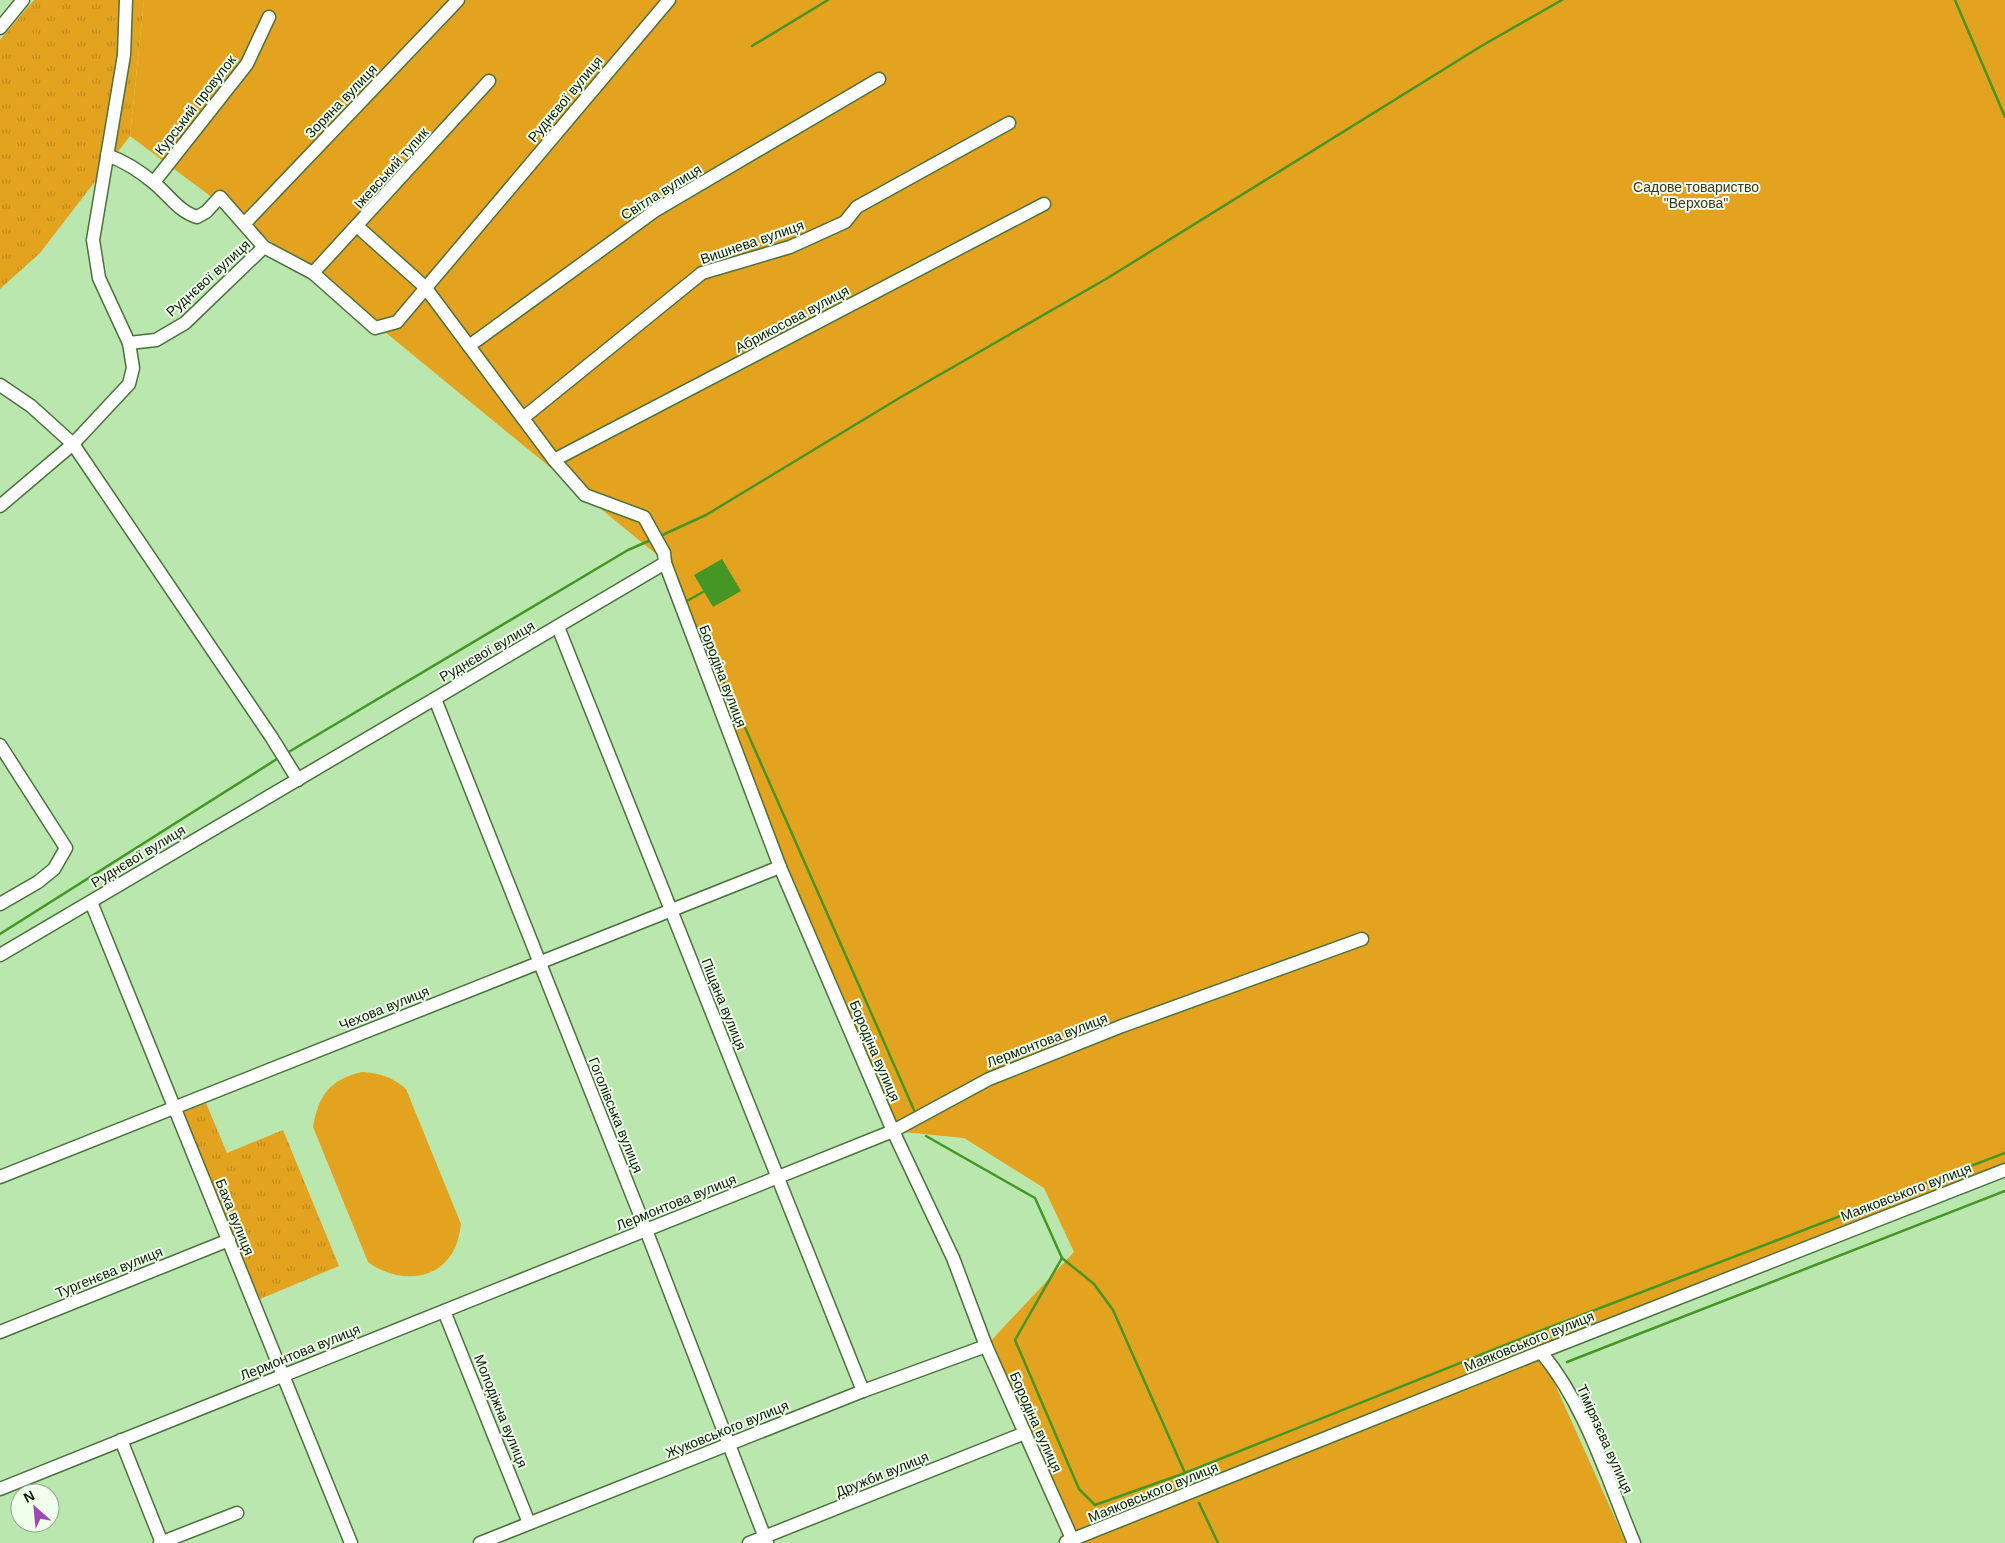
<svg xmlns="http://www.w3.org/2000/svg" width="2005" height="1543" font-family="Arial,sans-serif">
  <defs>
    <pattern id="grass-tufts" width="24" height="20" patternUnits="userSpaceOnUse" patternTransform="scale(1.25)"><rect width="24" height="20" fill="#e3a31f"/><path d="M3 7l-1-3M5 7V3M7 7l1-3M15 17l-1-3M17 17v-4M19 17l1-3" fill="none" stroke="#c18c1b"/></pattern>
  </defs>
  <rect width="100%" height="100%" fill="#bae7ad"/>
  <g fill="url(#grass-tufts)">
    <polygon points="34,0 144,0 130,136 40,253 0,289 0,40"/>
    <polygon points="206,1103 227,1153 283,1130 339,1266 260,1299 183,1112"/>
  </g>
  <g fill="#e3a31f">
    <polygon points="144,0 2005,0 2005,1166 1073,1538 986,1346 1074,1252 1044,1188 964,1138 893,1131 780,867 667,563 313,273 130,136"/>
    <path d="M362,1072C380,1073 392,1077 406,1089L461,1224C460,1230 459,1237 457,1243C442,1283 398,1284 368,1262L313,1127C319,1095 329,1080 362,1072Z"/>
    <polygon points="1541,1353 1626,1543 1076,1543"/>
  </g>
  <polygon fill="#449724" points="722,559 741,591 713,607 694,575"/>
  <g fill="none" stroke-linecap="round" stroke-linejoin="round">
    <g stroke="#449724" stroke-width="2.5">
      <polyline points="1955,0 2005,117"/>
      <polyline points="752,46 828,0"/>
      <polyline points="658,537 706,515 901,397 1106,279 1483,45 1562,0"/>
      <polyline points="685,602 703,592"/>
      <polyline points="695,624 740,716 914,1110"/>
      <polyline points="287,753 628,550 651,540"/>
      <polyline points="0,934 280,757"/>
      <polyline points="926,1136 1035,1198 1062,1258 1015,1340 1079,1489 1095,1505 1185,1473 1540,1331 2005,1153"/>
      <polyline points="1062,1258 1094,1284 1113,1310 1185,1473"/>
      <polyline points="1567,1362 2005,1191"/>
      <polyline points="1199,1503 1218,1543"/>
    </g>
    <g stroke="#4a723d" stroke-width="15">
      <g id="minor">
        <polyline points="126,0 124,55 93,240 99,278 129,343 156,340 185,323 264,247"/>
        <polyline points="0,28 23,0"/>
        <path d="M107,155C124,161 141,172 154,183C168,194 179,212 197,217L206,212L220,197L264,247L313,273L375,328L397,322L669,0"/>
        <polyline points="154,182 247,64 269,17"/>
        <polyline points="245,223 458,0"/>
        <polyline points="313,273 489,81"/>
        <polyline points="469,346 656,210 879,79"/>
        <polyline points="0,385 31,406 73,444 272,738 298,780"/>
        <polyline points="523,418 702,273 790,247 845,222 857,207 1009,123"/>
        <polyline points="554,460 1044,204"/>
        <polyline points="0,506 73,444 129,384 133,368 129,343"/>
        <polyline points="665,563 780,867 893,1131 953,1258 986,1346 1074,1543"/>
        <polyline points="558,627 863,1391"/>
        <polyline points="435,699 646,1230 767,1543"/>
        <polyline points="0,745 66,848 54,869 38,882 0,904"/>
        <polyline points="91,902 351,1543"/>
        <polyline points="0,955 665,563 664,553 644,517 585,495 554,460 425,287 358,227"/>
        <polyline points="0,1177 780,867"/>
        <polyline points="444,1311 529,1523"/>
        <polyline points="0,1332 229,1240"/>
        <path d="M1541,1352C1586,1406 1607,1478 1634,1543"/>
        <polyline points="121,1440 162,1543"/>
        <polyline points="0,1489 893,1131 989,1079 1122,1026 1362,939"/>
        <polyline points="1066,1542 1541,1352 2005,1170"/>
        <polyline points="160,1543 237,1513"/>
        <polyline points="480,1543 863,1391 986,1346"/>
        <polyline points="749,1543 1025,1433"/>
      </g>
    </g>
    <use href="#minor" stroke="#fff" stroke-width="12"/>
  </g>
  <g text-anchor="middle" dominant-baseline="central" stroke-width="4" stroke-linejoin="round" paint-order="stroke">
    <g font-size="14" fill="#0b1b06" stroke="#f0feec">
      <text transform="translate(565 99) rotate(-50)">Руднєвої вулиця</text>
      <text transform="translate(341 101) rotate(-46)">Зоряна вулиця</text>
      <text transform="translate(195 105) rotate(-52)">Курський провулок</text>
      <text transform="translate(391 168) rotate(-48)">Іжевський тупик</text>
      <text transform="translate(661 192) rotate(-32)">Світла вулиця</text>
      <text transform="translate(752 242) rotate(-19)">Вишнева вулиця</text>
      <text transform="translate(208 278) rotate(-42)">Руднєвої вулиця</text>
      <text transform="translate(792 319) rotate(-28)">Абрикосова вулиця</text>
      <text transform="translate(487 651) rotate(-30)">Руднєвої вулиця</text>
      <text transform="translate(723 676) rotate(69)">Бородіна вулиця</text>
      <text transform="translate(138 856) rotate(-31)">Руднєвої вулиця</text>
      <text transform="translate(724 1004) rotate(68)">Піщана вулиця</text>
      <text transform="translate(384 1008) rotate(-22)">Чехова вулиця</text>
      <text transform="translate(1047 1040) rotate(-21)">Лермонтова вулиця</text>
      <text transform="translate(875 1051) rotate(67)">Бородіна вулиця</text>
      <text transform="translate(616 1115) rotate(68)">Гоголівська вулиця</text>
      <text transform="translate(1906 1192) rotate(-21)">Маяковського вулиця</text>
      <text transform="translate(676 1202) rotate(-22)">Лермонтова вулиця</text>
      <text transform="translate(235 1217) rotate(68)">Баха вулиця</text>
      <text transform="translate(109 1272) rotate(-22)">Тургенєва вулиця</text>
      <text transform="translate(1529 1341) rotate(-22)">Маяковського вулиця</text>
      <text transform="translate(300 1352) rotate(-22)">Лермонтова вулиця</text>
      <text transform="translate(501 1411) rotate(68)">Молодіжна вулиця</text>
      <text transform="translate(1036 1422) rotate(66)">Бородіна вулиця</text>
      <text transform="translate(727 1429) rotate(-22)">Жуковського вулиця</text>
      <text transform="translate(1605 1439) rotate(66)">Тімірязєва вулиця</text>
      <text transform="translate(882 1474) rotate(-22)">Дружби вулиця</text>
      <text transform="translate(1153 1492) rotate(-22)">Маяковського вулиця</text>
    </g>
    <g font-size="14" fill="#41331d" stroke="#f0feec">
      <text x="1696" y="187">Садове товариство<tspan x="1696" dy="16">"Верхова"</tspan></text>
    </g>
  </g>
  <g transform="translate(35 1508) rotate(333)"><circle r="24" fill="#f0feec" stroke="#94a390"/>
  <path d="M0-4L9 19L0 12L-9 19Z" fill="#9f49b6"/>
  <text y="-8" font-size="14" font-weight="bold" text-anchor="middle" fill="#0b1b06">N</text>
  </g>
</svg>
